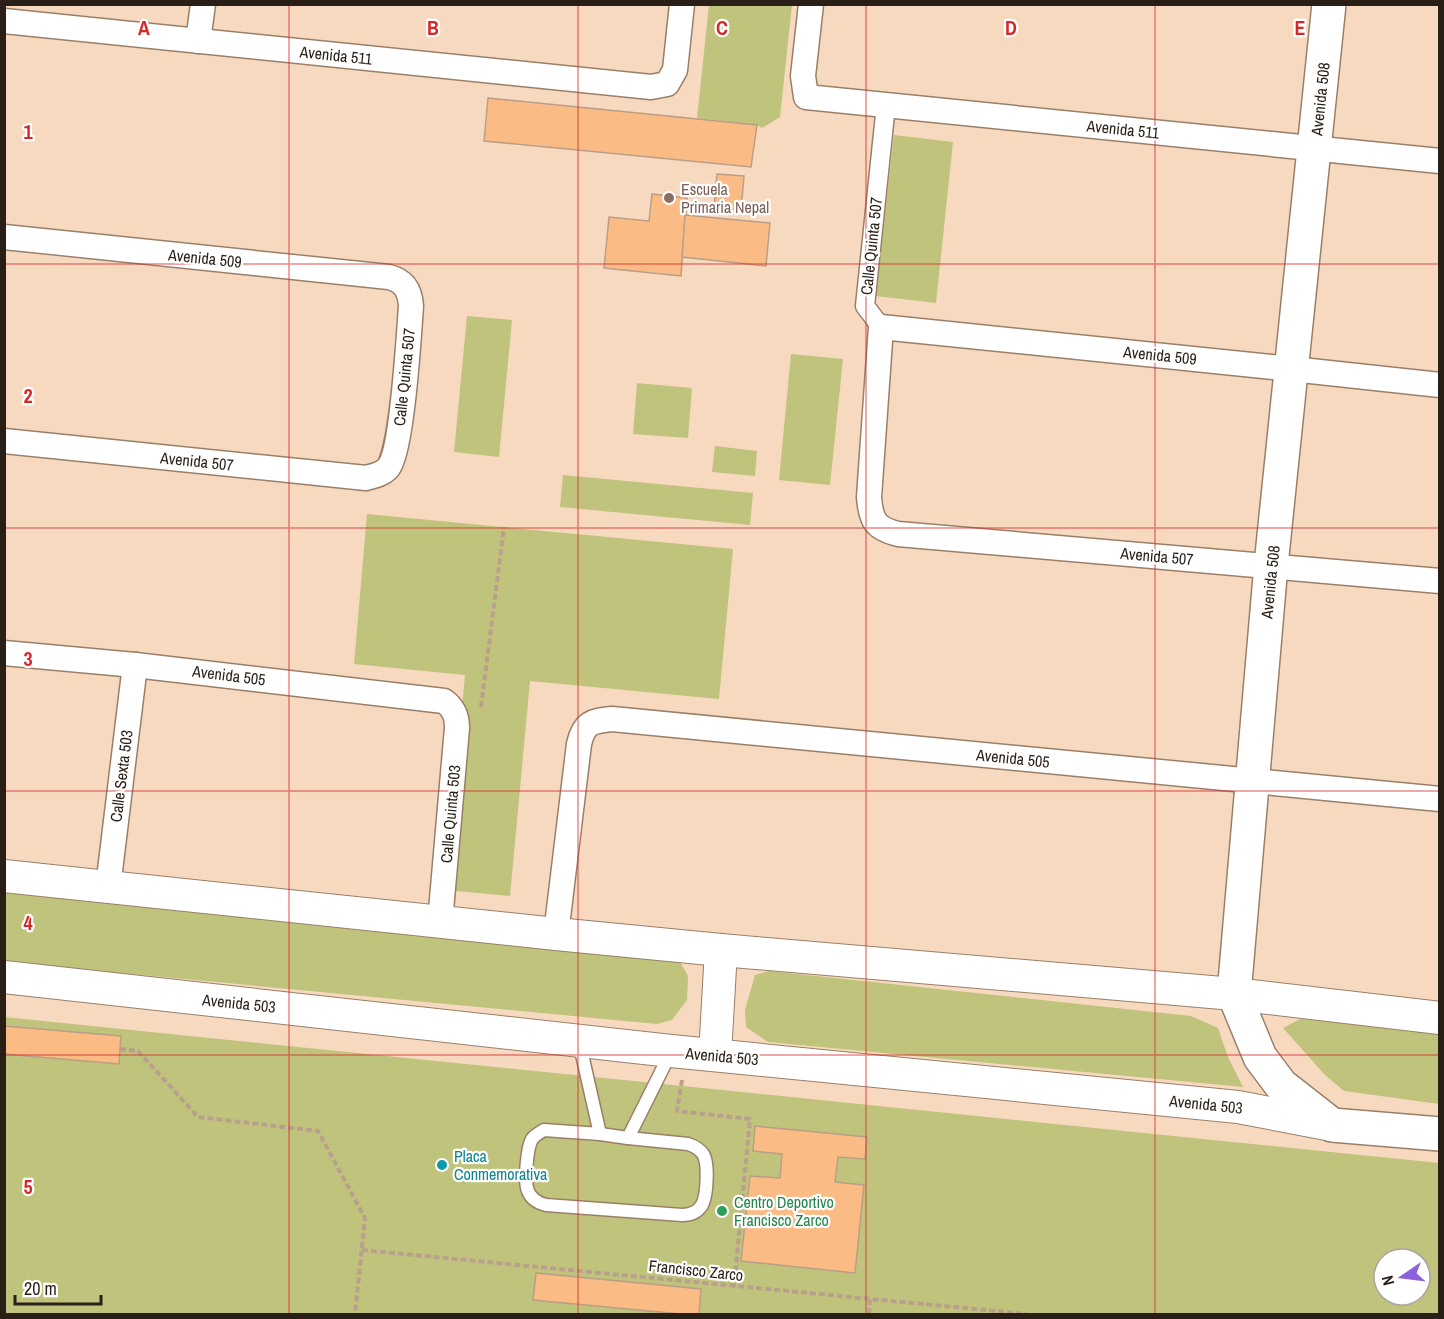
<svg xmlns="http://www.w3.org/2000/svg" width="1444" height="1319" font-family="'Archivo Narrow',sans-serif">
  <rect width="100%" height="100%" fill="#f7d9c0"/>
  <g fill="#c0c37c" fill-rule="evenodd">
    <polygon points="709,5 792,5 780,117 762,128 757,125 697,118"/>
    <polygon points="894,135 953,142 936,303 876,296"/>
    <polygon points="467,316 512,320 499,457 454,452"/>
    <polygon points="791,354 843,359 830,485 779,480"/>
    <polygon points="637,383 692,388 688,438 633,434"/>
    <polygon points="715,446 757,451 755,476 712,472"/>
    <polygon points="563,475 753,493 750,525 560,507"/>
    <polygon points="367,514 733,549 719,699 530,681 510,896 445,890 465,675 354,664"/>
    <polygon points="4,892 679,960 688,976 687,1000 672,1020 657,1024 5,962"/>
    <polygon points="769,971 1191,1016 1218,1028 1228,1057 1243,1087 768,1042 746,1027 745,1010 755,975"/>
    <path d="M4,1017L1439,1163V1314H5ZM1384,1259H1420V1295H1384Z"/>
    <polygon points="1300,1019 1439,1033 1439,1104 1344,1091 1325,1075 1283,1028"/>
  </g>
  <g fill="#fabb85" stroke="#ba9e87" stroke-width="1.5">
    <polygon points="488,98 757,125 751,167 484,141"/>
    <polygon points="717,174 744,176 741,210 714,208"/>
    <polygon points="652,194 687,198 681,276 604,268 609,217 649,221"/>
    <polygon points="685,215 770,223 766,266 682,257"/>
    <polygon points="4,1026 121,1036 119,1064 4,1054"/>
    <polygon points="755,1126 867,1137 865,1159 838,1157 835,1182 864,1185 855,1273 741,1261 750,1176 780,1178 782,1154 753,1151"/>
    <polygon points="536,1273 701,1289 699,1314 681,1314 533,1300"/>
  </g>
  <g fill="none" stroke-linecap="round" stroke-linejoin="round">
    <g stroke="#9a7f68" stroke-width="15">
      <g id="service">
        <path d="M579,1041L600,1134L544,1130C539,1133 535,1135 532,1139C527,1147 524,1182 528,1191C531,1199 538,1203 546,1205L682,1215C690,1215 697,1213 702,1205C707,1196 709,1163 703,1154C699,1148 694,1146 688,1144L628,1138L671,1052"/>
        <polyline points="600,1134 628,1138"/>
      </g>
    </g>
    <g stroke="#9a7f68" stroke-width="21">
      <polyline id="pedestrian" points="881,327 865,306 886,105"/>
    </g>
    <g stroke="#9a7f68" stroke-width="27">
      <g id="minor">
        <polyline points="811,4 803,76 806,97 1440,161"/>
        <polyline points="4,21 651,87 667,84 675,70 682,4"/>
        <polyline points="198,41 203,4"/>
        <path d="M4,237L389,277C405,281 410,291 411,306C409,333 402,455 387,469C381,475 373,476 366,478L4,441"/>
        <path d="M1440,385L1292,369L881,327L869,497C871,521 875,528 898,534L1440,581"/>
        <path d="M4,653L135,665L444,701C454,708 457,716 457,728L440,922"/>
        <polyline points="108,887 135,665"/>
        <path d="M556,934L579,744C584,723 591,721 612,719L1440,799"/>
      </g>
    </g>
    <g stroke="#9a7f68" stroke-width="34">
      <g id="tertiary">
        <polyline points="4,876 556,934 721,950 1234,994 1440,1018"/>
        <polyline points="4,977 671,1051 1238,1107 1332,1125"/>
        <polyline points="715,1055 721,950"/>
      </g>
    </g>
    <g stroke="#9a7f68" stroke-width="36">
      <polyline id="primary" points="1329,4 1271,565 1234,994 1260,1057 1281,1085 1332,1125 1440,1134"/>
    </g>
    <g stroke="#b9a08c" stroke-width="4" stroke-dasharray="6 3" stroke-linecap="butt">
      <polyline points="481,707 504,527"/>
      <polyline points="120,1049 138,1051 198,1117 318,1131 365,1218 355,1314"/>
      <polyline points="682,1080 677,1111 750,1119 734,1286"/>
      <polyline points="362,1250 1027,1314"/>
      <polyline points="869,1314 870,1300"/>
    </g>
    <use href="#service" stroke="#fff" stroke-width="12"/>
    <use href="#pedestrian" stroke="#fff" stroke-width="18"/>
    <use href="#minor" stroke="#fff" stroke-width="24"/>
    <use href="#tertiary" stroke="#fff" stroke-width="32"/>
    <use href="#primary" stroke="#fff" stroke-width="33"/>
  </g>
  <path fill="none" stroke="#d62828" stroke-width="1.5" stroke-opacity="0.55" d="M289,4V1314M578,4V1314M866,4V1314M1155,4V1314M4,264H1440M4,528H1440M4,791H1440M4,1055H1440"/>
  <circle fill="#8d6e63" stroke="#fff" stroke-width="2" cx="669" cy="198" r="6"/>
  <circle fill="#0f9aa8" stroke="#fff" stroke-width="2" cx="442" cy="1165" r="6"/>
  <circle fill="#2e9e5b" stroke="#fff" stroke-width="2" cx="722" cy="1211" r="6"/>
  <g text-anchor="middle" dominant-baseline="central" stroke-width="4.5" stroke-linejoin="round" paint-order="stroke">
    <g font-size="16" fill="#2a1f16" stroke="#fff">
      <text transform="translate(336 55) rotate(6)">Avenida 511</text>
      <text transform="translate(1320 99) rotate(-84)">Avenida 508</text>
      <text transform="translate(1123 129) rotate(6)">Avenida 511</text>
      <text transform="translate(871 246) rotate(-84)">Calle Quinta 507</text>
      <text transform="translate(205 258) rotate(6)">Avenida 509</text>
      <text transform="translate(1160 355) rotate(6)">Avenida 509</text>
      <text transform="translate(404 377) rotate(-84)">Calle Quinta 507</text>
      <text transform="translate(197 461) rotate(6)">Avenida 507</text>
      <text transform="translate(1157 556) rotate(5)">Avenida 507</text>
      <text transform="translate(1270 582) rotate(-84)">Avenida 508</text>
      <text transform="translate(229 675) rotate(7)">Avenida 505</text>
      <text transform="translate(1013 758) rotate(6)">Avenida 505</text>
      <text transform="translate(121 776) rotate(-83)">Calle Sexta 503</text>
      <text transform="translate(450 814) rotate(-85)">Calle Quinta 503</text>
      <text transform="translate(239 1003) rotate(6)">Avenida 503</text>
      <text transform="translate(722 1056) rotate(5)">Avenida 503</text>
      <text transform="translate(1206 1104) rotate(6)">Avenida 503</text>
      <text transform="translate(696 1270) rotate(6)">Francisco Zarco</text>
    </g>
    <g font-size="16" fill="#785e54" stroke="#fff" text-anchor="start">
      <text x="681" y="189">Escuela<tspan x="681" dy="18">Primaria Nepal</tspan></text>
    </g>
    <g font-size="16" fill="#0d838f" stroke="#fff" text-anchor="start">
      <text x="454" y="1156">Placa<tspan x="454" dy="18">Conmemorativa</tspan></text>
    </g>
    <g font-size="16" fill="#27864d" stroke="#fff" text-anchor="start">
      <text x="734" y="1202">Centro Deportivo<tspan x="734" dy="18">Francisco Zarco</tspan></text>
    </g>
  </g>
  <g font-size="20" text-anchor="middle" font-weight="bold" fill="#d62828" stroke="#fff" stroke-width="4.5" stroke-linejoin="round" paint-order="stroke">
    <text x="144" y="35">A</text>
    <text x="433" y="35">B</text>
    <text x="722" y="35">C</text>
    <text x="1011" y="35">D</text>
    <text x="1300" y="35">E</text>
    <text x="28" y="139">1</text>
    <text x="28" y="403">2</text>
    <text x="28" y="666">3</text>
    <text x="28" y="930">4</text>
    <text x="28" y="1194">5</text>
  </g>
  <rect width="1444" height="1319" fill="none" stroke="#2a1f16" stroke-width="12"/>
  <g transform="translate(1402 1277) rotate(256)"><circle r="28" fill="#ffffff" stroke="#aaa5a2" stroke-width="1.5"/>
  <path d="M0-4.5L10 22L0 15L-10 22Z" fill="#8d61db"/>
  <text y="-9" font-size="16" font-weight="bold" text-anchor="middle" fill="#2a1f16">N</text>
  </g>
  <path d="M15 1295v9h86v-9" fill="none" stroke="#2a1f16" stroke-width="3"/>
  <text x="24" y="1295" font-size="18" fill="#2a1f16" stroke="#ffffff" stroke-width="4.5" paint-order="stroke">20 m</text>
</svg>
